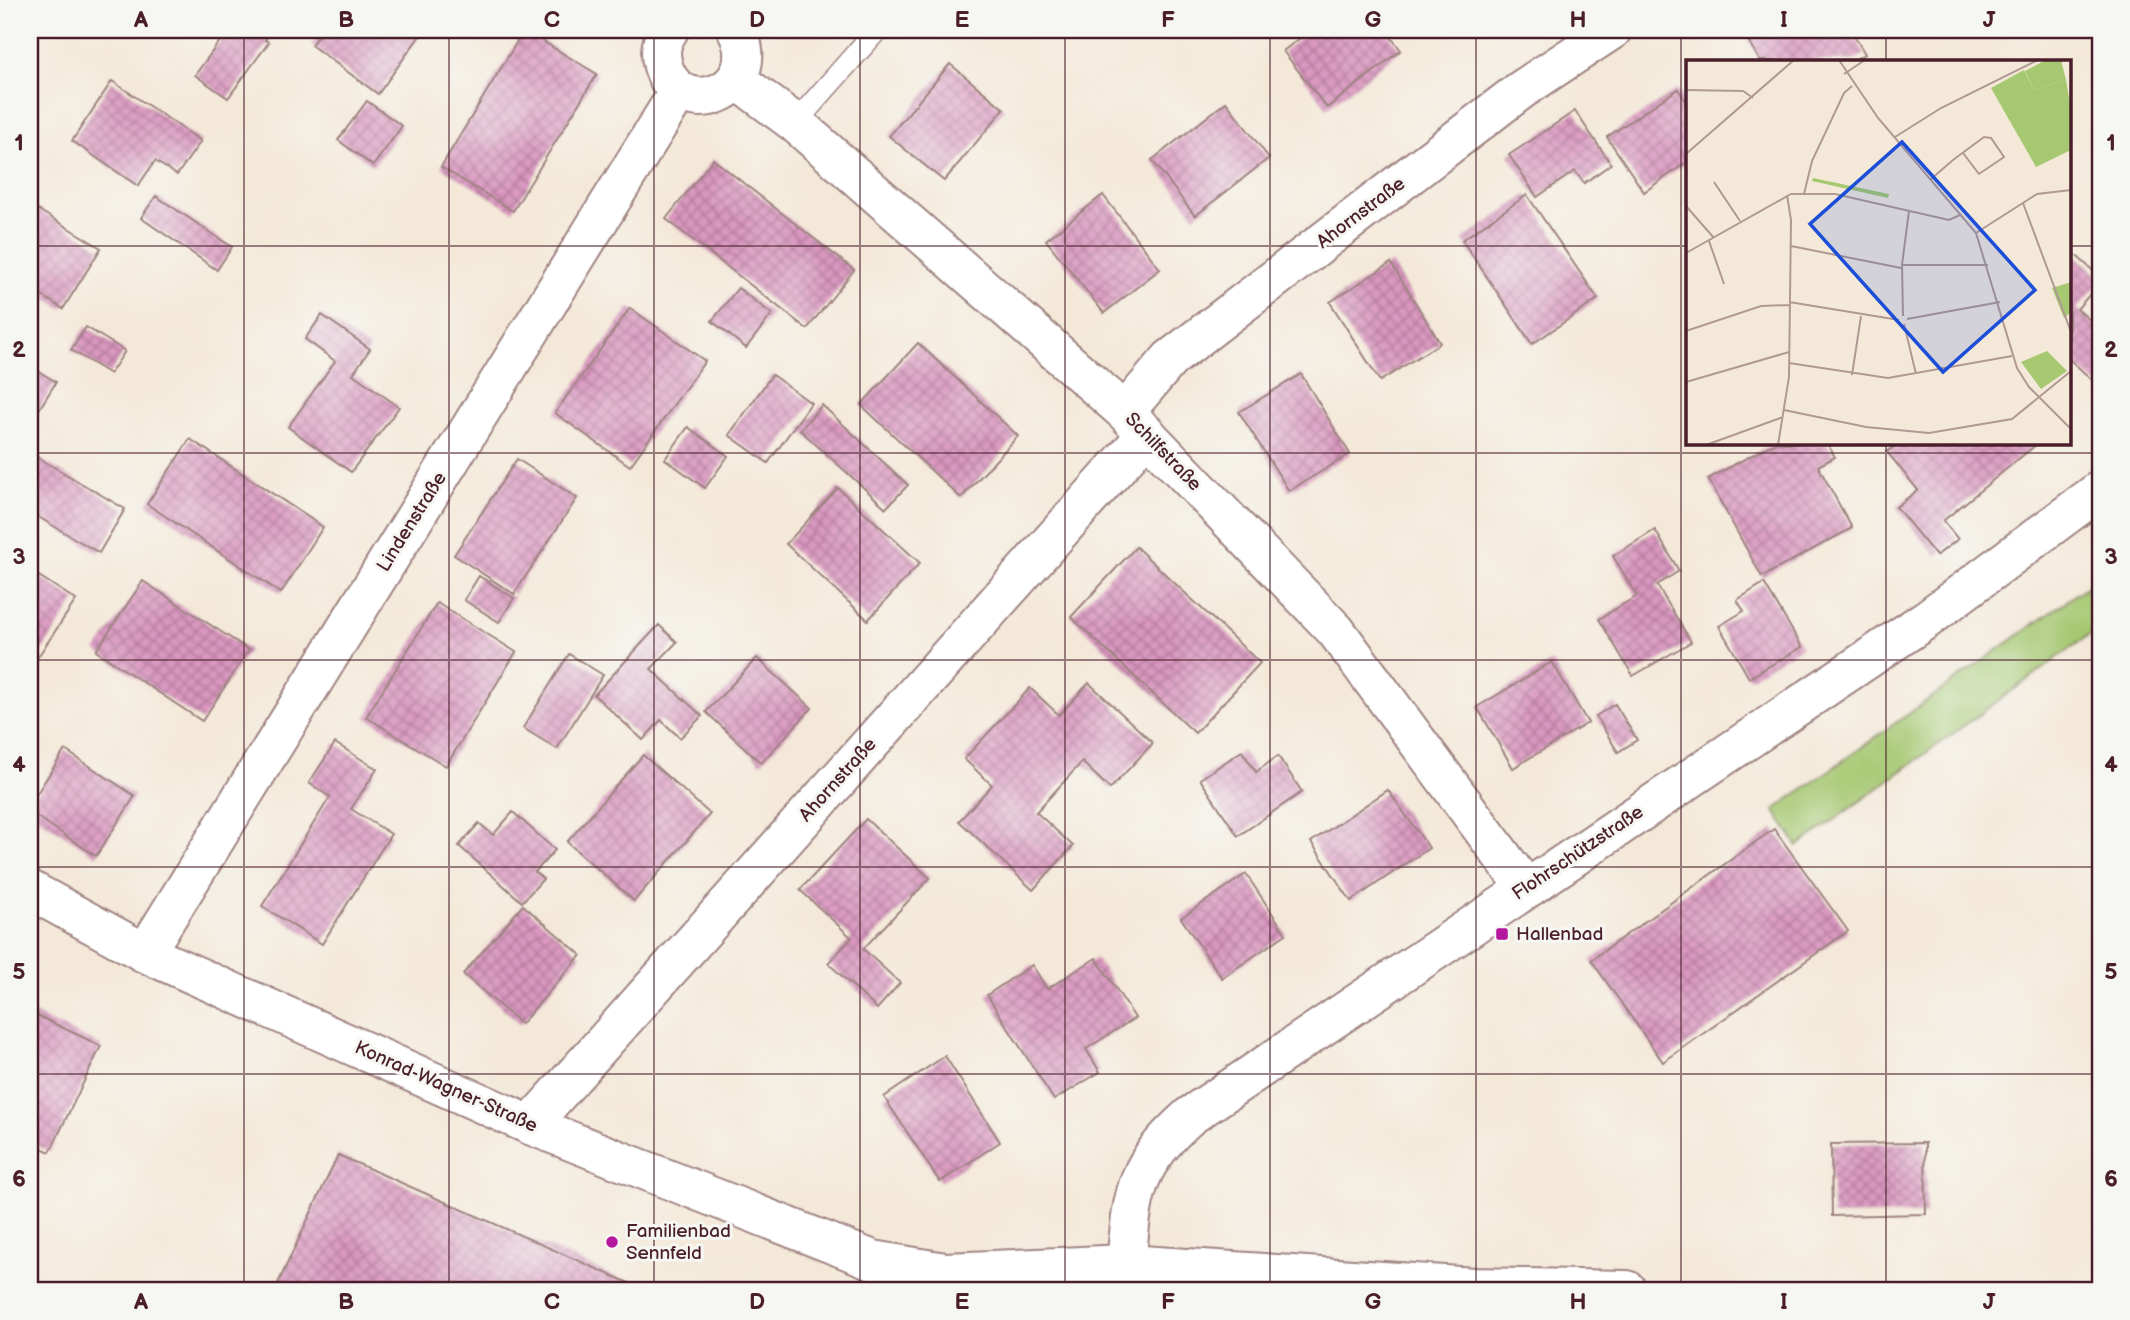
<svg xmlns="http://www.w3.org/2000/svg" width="2130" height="1320" font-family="'Balsamiq Sans',sans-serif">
  <defs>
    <pattern id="building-cross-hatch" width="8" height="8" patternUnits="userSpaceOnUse" patternTransform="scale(1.75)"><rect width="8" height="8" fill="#da98c0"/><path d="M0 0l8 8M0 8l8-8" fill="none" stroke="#b37b9c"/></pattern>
  </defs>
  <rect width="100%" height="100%" fill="#f6f6f2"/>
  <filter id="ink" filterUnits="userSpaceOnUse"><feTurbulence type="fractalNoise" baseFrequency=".0143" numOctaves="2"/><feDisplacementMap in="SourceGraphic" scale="14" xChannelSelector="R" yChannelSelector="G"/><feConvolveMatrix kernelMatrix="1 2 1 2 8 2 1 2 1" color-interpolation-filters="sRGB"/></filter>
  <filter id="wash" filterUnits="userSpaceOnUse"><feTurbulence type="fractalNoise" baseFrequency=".00686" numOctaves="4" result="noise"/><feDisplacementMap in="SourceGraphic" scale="28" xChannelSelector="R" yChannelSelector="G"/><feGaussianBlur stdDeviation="1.57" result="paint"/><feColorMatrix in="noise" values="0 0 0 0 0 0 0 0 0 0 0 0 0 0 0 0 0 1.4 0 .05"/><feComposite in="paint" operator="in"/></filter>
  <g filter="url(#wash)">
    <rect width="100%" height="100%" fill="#f4e9d9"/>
    <polygon fill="#a5c871" stroke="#78744e" stroke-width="2" points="2100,577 2100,627 1798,846 1774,810"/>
    <g id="blocks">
      <g fill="url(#building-cross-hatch)">
        <polygon points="228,30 272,30 265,40 269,42 228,98 195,75"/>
        <polygon points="322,30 424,30 378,94 311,45"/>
        <polygon points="524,30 597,74 513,211 441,167"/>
        <polygon points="1311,30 1385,30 1401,50 1327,108 1283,51"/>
        <polygon points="1765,30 1851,30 1865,54 1852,61 1760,61 1748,40"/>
        <polygon points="950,64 1004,109 944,181 889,136"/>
        <polygon points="112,81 201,141 177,175 155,161 138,186 72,141"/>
        <polygon points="1678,89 1687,103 1687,162 1644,192 1607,137"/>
        <polygon points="367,101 402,126 373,166 338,140"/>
        <polygon points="1226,102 1269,158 1195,216 1152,160"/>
        <polygon points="1575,111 1611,164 1584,183 1575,171 1537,197 1509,155"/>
        <polygon points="713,159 854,270 807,329 666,219"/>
        <polygon points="1103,195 1160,269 1104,313 1046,240"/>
        <polygon points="1527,195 1598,299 1532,344 1462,240"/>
        <polygon points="156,196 232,247 217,270 141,218"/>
        <polygon points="32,206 101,248 63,309 30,288"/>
        <polygon points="2069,249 2100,277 2100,283 2077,309 2100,329 2100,387 2069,359"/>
        <polygon points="1391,263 1440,343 1380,381 1330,302"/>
        <polygon points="738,288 772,314 746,348 712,321"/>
        <polygon points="630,308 705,361 630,466 555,413"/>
        <polygon points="322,315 370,349 353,374 399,407 351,472 288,427 335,361 305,339"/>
        <polygon points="86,327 125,351 110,374 71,350"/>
        <polygon points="918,343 1018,436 961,498 861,405"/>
        <polygon points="30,366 56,382 30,424"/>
        <polygon points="1301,374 1350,454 1289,491 1239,412"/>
        <polygon points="772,375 811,403 768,463 729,435"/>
        <polygon points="822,405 908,485 886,508 800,430"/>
        <polygon points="688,427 728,456 705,488 665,459"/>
        <polygon points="190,439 323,527 281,593 147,504"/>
        <polygon points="1774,443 1827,443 1835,457 1818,466 1852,528 1762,577 1708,479"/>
        <polygon points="1899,443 2038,443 1943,521 1958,539 1936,556 1896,507 1918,490 1887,452"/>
        <polygon points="30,453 125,509 99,553 30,512"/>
        <polygon points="517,459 577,498 514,594 454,555"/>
        <polygon points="838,488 920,563 868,620 786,544"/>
        <polygon points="1655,530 1679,571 1657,585 1691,642 1633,676 1599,619 1637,596 1613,556"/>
        <polygon points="1136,547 1260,663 1195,733 1071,617"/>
        <polygon points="39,576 76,600 35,661 30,657 30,590"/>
        <polygon points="479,576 514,598 499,622 464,600"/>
        <polygon points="143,581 249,650 202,721 96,651"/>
        <polygon points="1764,583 1802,647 1749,678 1719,626 1744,611 1737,600"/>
        <polygon points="437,603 516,652 446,766 366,717"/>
        <polygon points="659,625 677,642 651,669 702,716 680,738 661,720 643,740 594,695"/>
        <polygon points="569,654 603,675 557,749 523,728"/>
        <polygon points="757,658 812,708 761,763 706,712"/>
        <polygon points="1552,662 1588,723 1513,768 1477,707"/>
        <polygon points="1089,683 1153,743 1110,789 1082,762 1036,812 1073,846 1033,890 959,821 992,785 964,759 1030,688 1059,715"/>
        <polygon points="1615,704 1637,740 1618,752 1596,716"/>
        <polygon points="335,743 377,769 351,809 391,834 322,944 262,906 330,797 309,783"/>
        <polygon points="65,750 135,796 96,856 30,812 30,804"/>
        <polygon points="1242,751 1256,772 1278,756 1302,792 1238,836 1200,779"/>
        <polygon points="643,755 710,814 634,901 567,842"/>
        <polygon points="1388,790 1429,848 1351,901 1311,842"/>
        <polygon points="513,812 555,850 535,872 543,879 522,902 459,846 479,823 493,835"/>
        <polygon points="866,819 930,878 863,949 900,983 877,1009 828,963 852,938 800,890"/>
        <polygon points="1774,829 1848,931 1663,1062 1591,960"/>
        <polygon points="1246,874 1286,934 1222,978 1181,918"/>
        <polygon points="523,905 581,955 521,1024 463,974"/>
        <polygon points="1096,958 1135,1018 1086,1049 1100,1072 1054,1100 987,995 1032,965 1047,989"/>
        <polygon points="30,1012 101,1046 50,1152 30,1143"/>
        <polygon points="945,1056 1000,1142 940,1182 884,1097"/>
        <polygon points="1925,1143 1926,1214 1832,1216 1831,1144"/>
        <polygon points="338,1155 645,1290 275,1290"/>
      </g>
    </g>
  </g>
  <g filter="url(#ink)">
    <use href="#blocks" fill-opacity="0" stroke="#9f8482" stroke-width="2"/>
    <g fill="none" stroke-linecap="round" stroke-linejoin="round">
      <g stroke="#9f8482" stroke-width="24">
        <polyline id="lane" points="795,123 877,30"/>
      </g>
      <g stroke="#9f8482" stroke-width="42">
        <g id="street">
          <path d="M669,30C661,41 659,52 663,66C680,124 767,93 737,30"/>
          <polyline points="737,80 795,123 1125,412 1336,631 1525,887"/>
          <polyline points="1125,412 1170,359 1521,90 1612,30"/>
          <polyline points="30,890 145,953 530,1125 873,1260 945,1272 1126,1264 1475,1287 1627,1290"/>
          <polyline points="145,953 679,91"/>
          <polyline points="530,1125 1147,434"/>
          <path d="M1126,1264C1133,1193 1133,1166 1190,1116L1927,619L2100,490"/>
        </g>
      </g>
      <use href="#lane" stroke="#fff" stroke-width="21"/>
      <use href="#street" stroke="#fff" stroke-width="38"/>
    </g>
  </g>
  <path fill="none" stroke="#4a1f2b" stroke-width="2" stroke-opacity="0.55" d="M244,30V1290M449,30V1290M654,30V1290M860,30V1290M1065,30V1290M1270,30V1290M1476,30V1290M1681,30V1290M1886,30V61M30,246H1687M2069,246H2100M1886,443V1290M30,453H2100M30,660H2100M30,867H2100M30,1074H2100"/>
  <g fill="#b5179e" stroke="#f6f6f2" stroke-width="2.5">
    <rect x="1495" y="927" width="14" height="14" rx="3.5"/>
    <circle cx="612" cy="1242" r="7"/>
  </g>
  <g text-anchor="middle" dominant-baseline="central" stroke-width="6" stroke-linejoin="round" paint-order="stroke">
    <g font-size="19" fill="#4a1f2b" stroke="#f6f6f2">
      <text transform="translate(1361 213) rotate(-37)">Ahornstraße</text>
      <text transform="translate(1163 452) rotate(46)">Schilfstraße</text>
      <text transform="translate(412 522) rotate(-58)">Lindenstraße</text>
      <text transform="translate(838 780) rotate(-48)">Ahornstraße</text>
      <text transform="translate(1578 853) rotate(-34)">Flohrschützstraße</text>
      <text transform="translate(446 1087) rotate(24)">Konrad-Wagner-Straße</text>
    </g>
    <g font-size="19" fill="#4a1f2b" stroke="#f6f6f2" text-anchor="start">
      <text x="1516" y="934">Hallenbad</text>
      <text x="626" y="1231">Familienbad<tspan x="626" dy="22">Sennfeld</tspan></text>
    </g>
  </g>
  <g transform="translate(1686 60)">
    <rect width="385" height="385" fill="#f4e9d9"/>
    <path d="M385,222V252L378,258L366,228Z" fill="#a5c871"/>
    <path d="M338,10L348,30L380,20L385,49V90L350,107L305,28Z" fill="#a5c871"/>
    <path d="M360,0H375L380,20L348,30L339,11ZM127,118L203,134L202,138L126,121ZM361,291L381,311L355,329L335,302Z" fill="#a5c871"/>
    <path fill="none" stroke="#b09893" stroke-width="2" d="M153,0L192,58L290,173L331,308L343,327L385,369M158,14L179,0M0,30L57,31L67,38M209,77L255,48L352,0M0,94L108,0M245,119L267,100L298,77L305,78L318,97L293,114L277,93M28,122L54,161M118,134L126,101L158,33L166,26M337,143L385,272M0,146L28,178M290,173L351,134L385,130M23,181L38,224M105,186L215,208M0,193L105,134H149L263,160L274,155M216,205H302M103,242L213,260M217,256L216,205L223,151M221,259L314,242M218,264L230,314M0,271L75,246L103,245M103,303L202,318L326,296M166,315L175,256M0,322L103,292M98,350L180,367L243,373L326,359L385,311M20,385L97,357M92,385L103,317L105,160L101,135"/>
    <path fill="#1d4ed8" fill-opacity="0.15" stroke="#1d4ed8" stroke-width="3.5" d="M216,82L349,230L257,312L124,164Z"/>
    <rect width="385" height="385" fill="none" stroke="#4a1f2b" stroke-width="3.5"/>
  </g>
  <rect width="2130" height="1320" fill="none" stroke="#f6f6f2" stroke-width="77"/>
  <rect x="38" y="38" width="2054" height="1244" fill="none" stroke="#4a1f2b" stroke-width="2.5"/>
  <g font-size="23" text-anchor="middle" font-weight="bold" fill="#4a1f2b">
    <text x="141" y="27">A</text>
    <text x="346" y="27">B</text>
    <text x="552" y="27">C</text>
    <text x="757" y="27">D</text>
    <text x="962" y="27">E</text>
    <text x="1168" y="27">F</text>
    <text x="1373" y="27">G</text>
    <text x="1578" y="27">H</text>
    <text x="1784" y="27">I</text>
    <text x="1989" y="27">J</text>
    <text x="19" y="150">1</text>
    <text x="2111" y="150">1</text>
    <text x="19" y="357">2</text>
    <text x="2111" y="357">2</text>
    <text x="19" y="564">3</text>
    <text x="2111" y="564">3</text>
    <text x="19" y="772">4</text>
    <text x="2111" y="772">4</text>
    <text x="19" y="979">5</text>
    <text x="2111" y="979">5</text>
    <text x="19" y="1186">6</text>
    <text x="2111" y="1186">6</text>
    <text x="141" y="1309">A</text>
    <text x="346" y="1309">B</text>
    <text x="552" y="1309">C</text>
    <text x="757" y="1309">D</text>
    <text x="962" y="1309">E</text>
    <text x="1168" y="1309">F</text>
    <text x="1373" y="1309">G</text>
    <text x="1578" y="1309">H</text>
    <text x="1784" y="1309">I</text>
    <text x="1989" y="1309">J</text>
  </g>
</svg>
